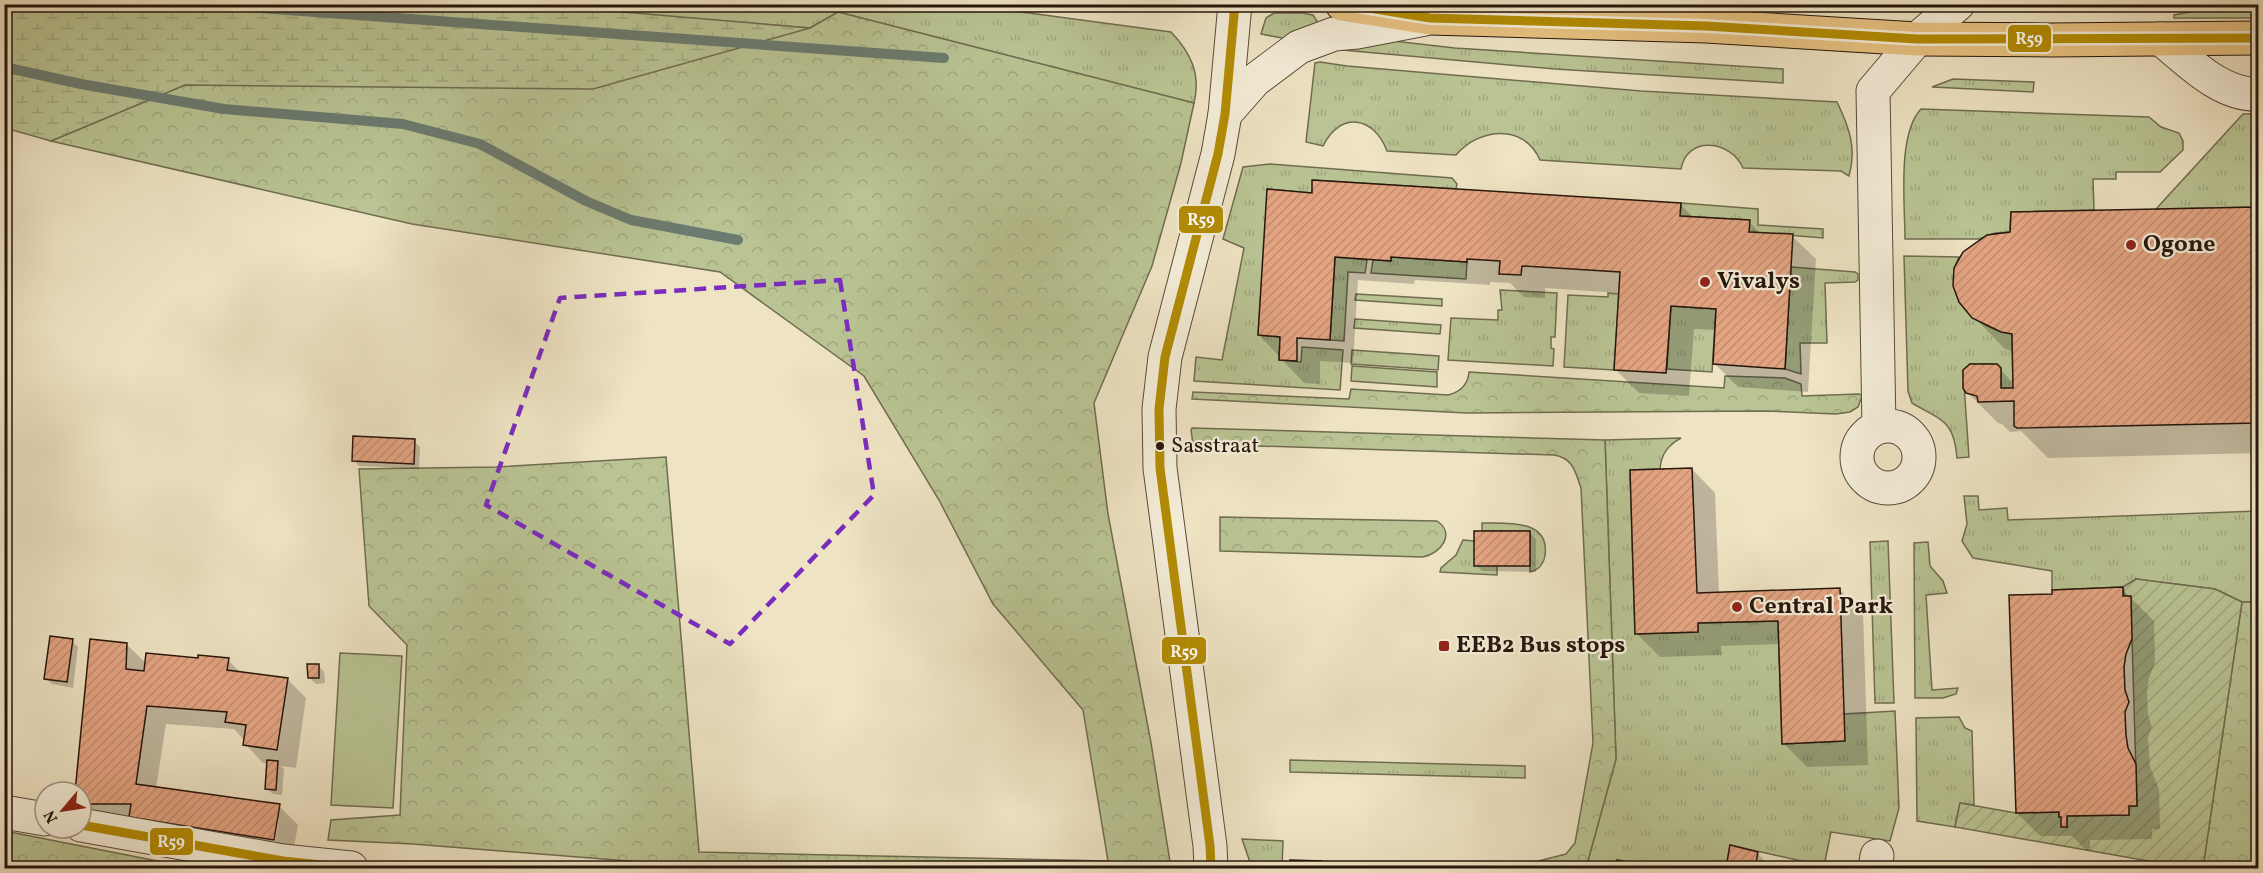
<svg xmlns="http://www.w3.org/2000/svg" width="2263" height="873" font-family="Vollkorn,serif">
  <defs>
    <pattern id="grass-tufts" width="24" height="20" patternUnits="userSpaceOnUse" patternTransform="scale(1.5)"><rect width="24" height="20" fill="#b9c393"/><path d="M3 7l-1-3M5 7V3M7 7l1-3M15 17l-1-3M17 17v-4M19 17l1-3" fill="none" stroke="#9fa77e"/></pattern>
    <pattern id="forest-crowns" width="20" height="18" patternUnits="userSpaceOnUse" patternTransform="scale(1.5)"><rect width="20" height="18" fill="#b9c393"/><path d="M2 6a3 3 0 1 1 6 0M12 15a3 3 0 1 1 6 0" fill="none" stroke="#9fa77e"/></pattern>
    <pattern id="wetland-marsh" width="20" height="14" patternUnits="userSpaceOnUse" patternTransform="scale(1.5)"><rect width="20" height="14" fill="#b9c393"/><path d="M1 5h8M5 5V1M11 12h8M15 12V8" fill="none" stroke="#9fa77e"/></pattern>
    <pattern id="garden-furrows" width="10" height="10" patternUnits="userSpaceOnUse" patternTransform="scale(1.5)"><rect width="10" height="10" fill="#b9c393"/><path d="M-1 1l2-2M0 10L10 0M9 11l2-2" fill="none" stroke="#9fa77e"/></pattern>
    <pattern id="building-hatch" width="6" height="6" patternUnits="userSpaceOnUse" patternTransform="scale(1.5)"><rect width="6" height="6" fill="#e3a482"/><path d="M-1 1l2-2M0 6l6-6M5 7l2-2" fill="none" stroke="#c38c6f"/></pattern>
  </defs>
  <rect width="100%" height="100%" fill="#eee3c3"/>
  <filter id="stains"><feTurbulence type="fractalNoise" baseFrequency=".00333" numOctaves="4"/><feColorMatrix values="0 0 0 0 .2 0 0 0 0 .09 0 0 0 0 .02 0 0 0 .5 -.17"/></filter>
  <radialGradient id="worn" r=".72"><stop offset=".6" stop-color="#630" stop-opacity="0"/><stop offset="1" stop-color="#630" stop-opacity=".3"/></radialGradient>
  <g fill="url(#grass-tufts)" stroke="#706c50" stroke-width="1.5">
    <path d="M528,5H970L1171,32C1191,53 1201,74 1194,103L838,12L810,28Z"/>
    <polygon points="2229,5 2258,5 2258,18 2174,18 2174,15"/>
    <polygon points="1274,13 1302,13 1313,15 1317,21 1314,27 1287,39 1261,34 1266,18"/>
    <polygon points="1393,41 1455,48 1783,69 1783,83 1555,69 1342,50"/>
    <path d="M1320,62L1347,66L1641,91L1837,102C1849,127 1857,148 1849,176L1841,171L1743,168C1731,140 1687,135 1681,169L1540,160C1524,123 1479,128 1456,155L1387,151C1374,116 1340,111 1323,146L1306,142L1315,63Z"/>
    <polygon points="1953,79 2034,82 2033,92 1932,87"/>
    <path d="M1921,109L2149,117L2161,127L2179,133L2183,141V150L2160,172H2116V179H2093L2094,210L2011,212L2010,232L1995,233L1979,239H1905C1905,205 1897,134 1921,109Z"/>
    <polygon points="2243,114 2258,114 2258,207 2156,209"/>
    <polygon points="1270,164 1452,178 1457,184 1456,189 1313,180 1312,193 1268,189 1258,335 1280,337 1279,360 1301,362 1302,347 1343,350 1340,390 1194,381 1196,357 1222,360 1244,248 1223,239 1243,167"/>
    <polygon points="1681,203 1758,209 1758,225 1823,229 1823,238 1749,232 1749,220 1680,216"/>
    <path d="M1904,256L1959,257C1939,295 1976,329 2012,334L2013,388H2001V368L1997,364H1970L1963,370L1969,457L1957,458C1954,420 1942,421 1912,403L1908,391Z"/>
    <polygon points="1335,257 1367,260 1365,273 1348,272 1344,341 1330,340"/>
    <polygon points="1391,257 1467,262 1466,279 1371,273 1373,260 1391,261"/>
    <polygon points="1791,267 1855,272 1858,274 1858,280 1855,282 1825,283 1827,343 1800,343 1801,374 1785,369"/>
    <polygon points="1500,290 1557,293 1555,337 1551,337 1551,348 1554,349 1553,366 1448,360 1451,318 1498,320 1498,310 1502,310"/>
    <polygon points="1608,293 1619,294 1614,370 1564,367 1568,295 1608,297"/>
    <polygon points="1356,294 1442,299 1442,306 1355,300"/>
    <polygon points="1671,306 1716,309 1712,372 1667,369"/>
    <polygon points="1355,319 1441,325 1440,334 1354,328"/>
    <polygon points="1352,350 1439,356 1438,370 1351,364"/>
    <path d="M1681,438C1668,445 1661,454 1660,469L1630,470L1635,634L1698,632V623L1778,621L1782,744L1844,741V714L1895,711L1899,808L1890,841L1831,832L1824,866L1730,845L1726,868H1663L1617,860L1615,868H1586L1616,759L1605,440Z"/>
    <polygon points="1964,496 1978,496 1979,510 2007,508 2008,520 2258,511 2258,602 2242,602 2215,589 2136,579 2123,587 2052,590 2052,571 1973,558 1962,541 1967,524"/>
    <path d="M1482,523C1506,523 1550,519 1545,555C1544,564 1538,570 1530,572V531H1482Z"/>
    <polygon points="1463,540 1474,541 1497,566 1497,575 1440,572 1441,568 1456,555"/>
    <polygon points="1888,541 1894,703 1875,703 1870,542"/>
    <polygon points="1928,542 1930,566 1943,581 1947,593 1926,595 1932,690 1958,688 1956,694 1943,698 1915,698 1914,543"/>
    <polygon points="1959,717 1965,728 1972,731 1974,805 1960,803 1955,827 1917,821 1916,718"/>
    <polygon points="1290,760 1525,766 1525,778 1290,772"/>
    <polygon points="1242,839 1283,841 1282,868 1252,868"/>
  </g>
  <g fill="url(#forest-crowns)" stroke="#706c50" stroke-width="1.5">
    <polygon points="838,12 1194,103 1181,163 1152,266 1094,403 1108,514 1151,743 1170,862 1167,868 718,868 413,844 328,840 331,820 400,815 407,645 369,606 359,469 496,467 666,457 699,852 1108,861 1083,710 993,604 939,500 864,376 720,272 412,224 51,141 184,85 315,85 810,28"/>
    <path d="M1469,372L1724,388L1725,376L1785,378L1801,384L1802,396L1859,394L1862,396L1858,407L1850,412L1836,414L1766,411L1467,413L1192,399L1193,392L1349,399L1351,389L1448,395C1460,392 1468,385 1469,372Z"/>
    <path d="M1192,428L1605,440L1616,759L1586,868H1538V861L1566,854L1575,843L1593,743L1581,488C1575,471 1573,458 1554,455L1193,444L1191,430Z"/>
    <path d="M1220,517L1437,521C1456,534 1441,553 1423,557L1220,551Z"/>
    <polygon points="2242,602 2258,602 2258,868 2203,868"/>
    <polygon points="4,831 5,831 193,868 5,868"/>
  </g>
  <polygon fill="url(#wetland-marsh)" stroke="#706c50" stroke-width="1.5" points="528,4 810,28 593,89 185,85 51,141 5,128 5,5"/>
  <polygon fill="url(#garden-furrows)" stroke="#706c50" stroke-width="1.5" points="2136,579 2215,589 2242,602 2203,868 2188,868 1955,827 1960,803 2016,813 2059,812 2059,817 2061,817 2067,827 2067,816 2129,815 2129,806 2137,806 2132,639 2123,587"/>
  <g fill="#b9c393" stroke="#706c50" stroke-width="1.5">
    <polygon points="1352,366 1437,372 1437,387 1351,381"/>
    <polygon points="340,653 402,656 393,808 331,805"/>
  </g>
  <g fill="#0003" fill-rule="evenodd">
    <polygon points="1314,194 1680,204 1694,218 1749,222 1761,234 1792,236 1816,259 1808,392 1738,387 1714,363 1716,330 1694,329 1689,396 1639,393 1615,369 1620,293 1545,288 1545,298 1524,297 1510,283 1490,282 1490,285 1415,280 1414,284 1358,280 1353,363 1320,361 1320,384 1304,383 1259,335"/>
    <polygon points="2258,209 2258,453 2048,458 2021,431 2010,432 2002,424 1998,423 1967,392 1997,366 2014,384 2014,352 2004,348 1966,309 1959,260 1971,246 1987,237 2012,233 2012,214"/>
    <polygon points="414,441 420,447 419,469 359,466 353,460"/>
    <polygon points="1692,469 1715,493 1719,594 1839,589 1863,613 1868,765 1807,767 1783,743 1780,644 1721,646 1721,655 1660,657 1637,634"/>
    <polygon points="1530,533 1536,539 1536,572 1482,571 1476,565"/>
    <polygon points="2122,589 2154,621 2155,663 2149,678 2147,692 2148,715 2152,727 2148,737 2150,767 2159,789 2160,829 2152,829 2152,839 2090,840 2090,850 2086,850 2072,836 2040,836 2017,813 2054,596"/>
    <polygon points="72,641 78,647 73,688 52,684 46,678"/>
    <path d="M126,644L147,664L228,660L242,674L287,679L306,698L296,768L281,766L284,769L282,795L273,794L266,788L268,764L263,763L245,744V741L234,729L166,724L156,788L279,806L298,825L292,858L95,822L81,809V792H77ZM276,819H279L274,848H271Z"/>
    <polygon points="318,665 324,672 325,683 316,684 309,677"/>
    <polygon points="1731,847 1757,853 1763,859 1762,868 1727,868"/>
    <polygon points="1292,861 1322,862 1328,868 1292,868"/>
    <polygon points="1618,862 1655,868 1617,868"/>
  </g>
  <g fill="none" stroke-linecap="round" stroke-linejoin="round">
    <g stroke="#6b7b70" stroke-width="10">
      <polyline points="207,4 944,58"/>
      <polyline points="4,67 81,84 224,109 403,124 480,144 586,201 631,220 738,240"/>
    </g>
  </g>
  <g fill="url(#building-hatch)" stroke="#26160c" stroke-width="1.5">
    <polygon points="1312,180 1681,203 1680,216 1750,220 1749,232 1793,234 1785,369 1713,364 1716,309 1671,306 1666,373 1614,370 1620,272 1522,266 1521,275 1499,274 1500,261 1467,259 1467,262 1391,257 1391,261 1335,257 1330,340 1297,338 1297,361 1279,360 1280,337 1258,335 1267,189 1312,193"/>
    <polygon points="2258,207 2258,423 2017,428 2014,426 2014,401 1978,402 1977,396 1966,393 1963,388 1963,370 1970,364 1997,364 2001,368 2001,388 2013,388 2012,334 2001,332 1972,318 1959,302 1953,286 1954,268 1963,252 1987,235 2010,232 2011,212"/>
    <polygon points="353,436 415,439 414,464 352,461"/>
    <polygon points="1692,468 1697,593 1840,588 1845,741 1782,744 1778,621 1698,623 1698,632 1635,634 1630,470"/>
    <rect x="1474" y="531" width="56" height="35"/>
    <polygon points="2123,587 2123,596 2131,596 2132,639 2126,654 2124,667 2125,690 2129,702 2125,712 2126,735 2128,748 2136,764 2137,806 2129,806 2129,815 2067,816 2067,827 2061,827 2061,817 2059,817 2059,812 2016,813 2009,595 2052,594 2052,590"/>
    <polygon points="50,636 73,639 67,682 44,679"/>
    <polygon points="90,639 127,643 126,669 144,671 146,653 198,658 198,655 229,658 227,670 288,678 277,750 243,745 246,725 225,722 227,712 147,706 136,784 280,804 274,840 129,817 131,804 81,804 81,792 75,792"/>
    <polygon points="307,664 319,664 319,678 308,678"/>
    <polygon points="267,760 278,761 276,790 265,789"/>
    <polygon points="1730,845 1758,852 1755,868 1726,868"/>
    <polygon points="1290,860 1322,861 1322,868 1290,868"/>
    <polygon points="1617,860 1663,868 1615,868"/>
    <polygon points="1926,863 1958,868 1925,868"/>
  </g>
  <g fill="none" stroke-linecap="round" stroke-linejoin="round">
    <g stroke="#58493a" stroke-width="35">
      <g id="minor">
        <path d="M2161,39C2188,61 2221,96 2258,94"/>
        <polyline points="1225,114 1255,80 1299,47 1334,34 1357,32 1425,19"/>
        <circle cx="1888" cy="457" r="31"/>
        <polyline points="1879,427 1873,91 1917,39"/>
        <polyline points="4,812 45,819"/>
        <polyline points="81,825 283,861 351,868"/>
        <polyline points="1211,868 1210,846 1160,468 1159,409 1165,357 1218,154 1225,114 1235,4"/>
        <polyline points="1875,868 1877,856"/>
      </g>
    </g>
    <g stroke="#58493a" stroke-width="35">
      <polyline id="tertiary" points="1917,39 1958,4"/>
    </g>
    <g stroke="#26160c" stroke-width="35">
      <polyline id="trunk" points="1342,4 1430,18 1706,26 1917,39 2051,40 2258,38"/>
    </g>
    <use href="#minor" stroke="#f4edd8" stroke-width="33"/>
    <use href="#tertiary" stroke="#f4edd8" stroke-width="33"/>
    <use href="#trunk" stroke="#e7c282" stroke-width="33"/>
    <g stroke="#f4edd8" stroke-width="14">
      <g id="bus-1">
        <polyline points="1345,4 1430,18 1706,26 1917,39 2258,38"/>
        <polyline points="81,825 283,861 351,868"/>
        <polyline points="1211,868 1210,846 1160,468 1159,409 1165,357 1218,154 1225,114 1235,4"/>
      </g>
    </g>
    <use href="#bus-1" stroke="#b38c04" stroke-width="9"/>
  </g>
  <path fill="none" stroke="#7b2cbf" stroke-width="4.5" stroke-dasharray="12 8" stroke-linejoin="round" d="M840,280L874,495L730,644L486,505L560,298Z"/>
  <g fill="#8f2418" stroke="#f4edd8" stroke-width="2">
    <circle cx="2131" cy="245" r="6"/>
    <circle cx="1705" cy="282" r="6"/>
    <circle cx="1737" cy="607" r="6"/>
    <rect x="1438" y="640" width="12" height="12" rx="3"/>
  </g>
  <circle fill="#26160c" stroke="#f4edd8" stroke-width="2" cx="1160" cy="446" r="5"/>
  <g text-anchor="middle" dominant-baseline="central" stroke-width="4.5" stroke-linejoin="round" paint-order="stroke">
    <g font-size="22" fill="#26160c" stroke="#f4edd8" text-anchor="start">
      <text x="1171" y="446">Sasstraat</text>
    </g>
    <g font-size="24" font-weight="bold" fill="#26160c" stroke="#f4edd8" text-anchor="start">
      <text x="2143" y="245">Ogone</text>
      <text x="1717" y="282">Vivalys</text>
      <text x="1749" y="607">Central Park</text>
      <text x="1456" y="646">EEB2 Bus stops</text>
    </g>
  </g>
  <g stroke="#f4edd8" stroke-width="2">
    <rect x="2007" y="24" width="45" height="29" rx="6" fill="#b38c04"/>
    <rect x="1178" y="205" width="46" height="29" rx="6" fill="#b38c04"/>
    <rect x="1161" y="636" width="46" height="29" rx="6" fill="#b38c04"/>
    <rect x="149" y="827" width="45" height="29" rx="6" fill="#b38c04"/>
  </g>
  <g font-size="16" text-anchor="middle" font-weight="bold" fill="#fff">
    <text x="2029" y="44">R59</text>
    <text x="1201" y="225">R59</text>
    <text x="1184" y="657">R59</text>
    <text x="171" y="847">R59</text>
  </g>
  <rect width="2263" height="873" fill="none" stroke="#eee3c3" stroke-width="24"/>
  <rect x="6" y="6" width="2251" height="861" fill="none" stroke="#26160c" stroke-width="3"/>
  <rect x="12" y="12" width="2239" height="849" fill="none" stroke="#26160c" stroke-width="1.5"/>
  <g transform="translate(63 810) rotate(241)"><circle r="28" fill="#f4edd8" stroke="#a29786" stroke-width="1.5"/>
  <path d="M0-4.5L10 22L0 15L-10 22Z" fill="#8f2418"/>
  <text y="-9" font-size="16" font-weight="bold" text-anchor="middle" fill="#26160c">N</text>
  </g>
  <rect width="100%" height="100%" filter="url(#stains)"/>
  <rect width="100%" height="100%" fill="url(#worn)"/>
</svg>
